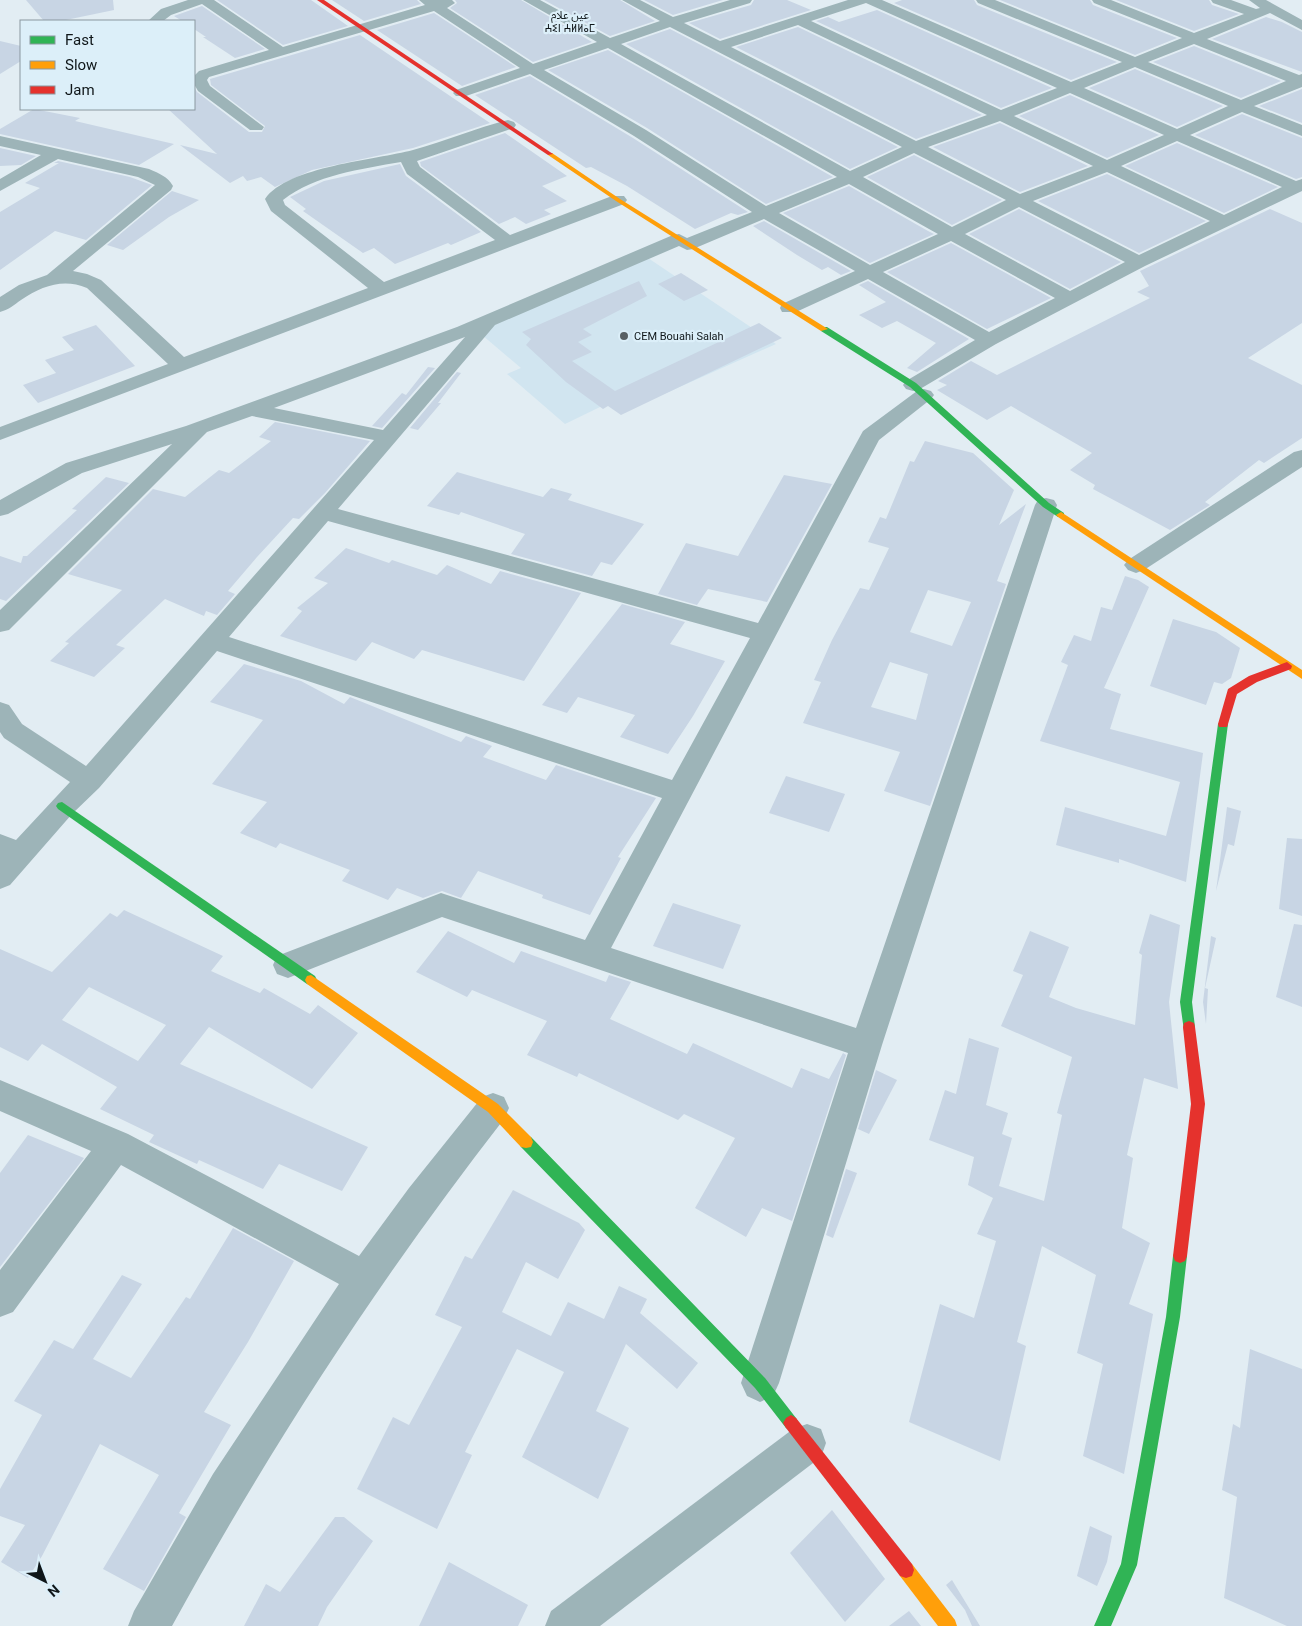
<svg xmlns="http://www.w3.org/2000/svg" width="1302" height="1626" font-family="Roboto,'Noto Sans Arabic','Noto Sans Tifinagh',sans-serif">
  <rect width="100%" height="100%" fill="#e2edf3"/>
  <polygon fill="#d1e5f0" points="648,258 776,344 646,402 631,392 565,424 507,374 521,368 475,329"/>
  <g fill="#c8d5e4" fill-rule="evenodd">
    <polygon points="26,0 113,0 114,10 61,21 44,21"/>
    <polygon points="217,0 311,0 348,26 283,45"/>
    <polygon points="332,0 417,0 421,4 364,21"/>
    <polygon points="455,0 521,0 592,42 533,62 450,8 457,3"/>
    <polygon points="544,0 620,0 655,21 610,36"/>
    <polygon points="644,0 723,0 673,15"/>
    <polygon points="754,0 787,0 811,10 720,39 689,23 751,5"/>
    <polygon points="902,0 974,0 977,5 1117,62 1071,80 894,3"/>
    <polygon points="1000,0 1090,0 1093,5 1177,38 1135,55"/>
    <polygon points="1116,0 1209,0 1212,5 1239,14 1194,31"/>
    <polygon points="202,6 265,49 235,58 203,37 206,37 194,29 194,21 182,21 174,16"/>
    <polygon points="877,10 1052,88 1001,108 816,21 828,17 839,22"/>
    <polygon points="434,13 516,67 462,86 377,30"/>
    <polygon points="1266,17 1282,22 1302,32 1302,72 1212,39"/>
    <polygon points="798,27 982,115 916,139 736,47"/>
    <polygon points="670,29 898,147 850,169 626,44"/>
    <polygon points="360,35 490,123 413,148 312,170 275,187 261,177 247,181 243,176 230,183 180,145 217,154 168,109 194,109 194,87 197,92 249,132 262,132 265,126 211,85 210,79"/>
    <polygon points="0,41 21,46 21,61 0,74"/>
    <polygon points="1194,46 1281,81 1241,98 1153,62"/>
    <polygon points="608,50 833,177 766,204 647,128 548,70"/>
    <polygon points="1135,69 1223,106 1177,127 1089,88"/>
    <polygon points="530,76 633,138 748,212 738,215 731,213 695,229 627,186 591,167 586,168 475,95"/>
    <polygon points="1302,89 1302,123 1259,106"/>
    <polygon points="1070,95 1159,135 1107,158 1019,116"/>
    <polygon points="34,109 80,118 75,121 174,144 139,165 0,134 0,129"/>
    <polygon points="1242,114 1302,138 1302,177 1296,179 1195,135"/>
    <polygon points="1000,123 1088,166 1020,192 933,147"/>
    <polygon points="505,133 567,176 542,186 567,201 544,210 551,214 526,224 515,217 499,224 421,166 420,162"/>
    <polygon points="1177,143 1278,187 1224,213 1125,166"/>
    <polygon points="0,148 36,156 21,165 0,166"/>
    <polygon points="914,155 1002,200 952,225 867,177"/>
    <polygon points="58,161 130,177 152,185 86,240 55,231 0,270 0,212 40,188 25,183 59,163 54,163"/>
    <polygon points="400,164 406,176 481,232 451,245 448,243 395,264 374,248 363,253 303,211 306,209 290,197 324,181"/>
    <polygon points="1107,174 1206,221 1139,253 1038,201"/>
    <polygon points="849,186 928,231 934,234 870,263 783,213"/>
    <polygon points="172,191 199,200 169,217 123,250 107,245"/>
    <polygon points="1019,209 1121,262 1070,289 969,234"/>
    <polygon points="1270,209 1302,223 1302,323 1248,358 1302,385 1302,438 1264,463 1259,460 1205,502 1210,505 1170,530 1093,489 1095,485 1070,470 1092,453 1011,406 987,420 937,390 947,385 938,381 971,361 997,375 1150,298 1137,292 1149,286 1140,271"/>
    <polygon points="764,221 851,271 841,275 828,267 822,270 797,255 753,226"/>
    <polygon points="951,243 1051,298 987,329 887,272"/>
    <polygon points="681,273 708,290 684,301 658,284"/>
    <polygon points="639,281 647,296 583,329 592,335 578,342 592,352 572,361 615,391 759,323 782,338 621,415 608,406 603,409 566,382 526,345 531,339 522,332"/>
    <polygon points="868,281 969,339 917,372 907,368 936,343 897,321 882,328 859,315 886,302 859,285"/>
    <polygon points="96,325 135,366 38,403 23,385 56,373 45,360 74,350 62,337"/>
    <polygon points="428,367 435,368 382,428 372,426 402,393 406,395"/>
    <polygon points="457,372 461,373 438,403 441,403 418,430 410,428"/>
    <polygon points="275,422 370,441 325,493 299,519 293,518 257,557 228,591 235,594 217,615 206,611 204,616 165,599 116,645 125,648 94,677 50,661 69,643 65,642 122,590 68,574 153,489 185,497 219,470 229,473 271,441 259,437"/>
    <path d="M925,441L973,453L1014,490L999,525L1026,504L997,581L1006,584L930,806L884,791L900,752L803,723L821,682L814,680L832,640L860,588L869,590L889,548L868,542L880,517L886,519L910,461L914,462ZM928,590L971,602L952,646L910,632ZM890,662L928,674L916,720L871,707Z"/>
    <polygon points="457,472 543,497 551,488 572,494 568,500 644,524 612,565 601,562 592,576 511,554 525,534 461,512 459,515 427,506"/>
    <polygon points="784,475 832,484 767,602 708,589 697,605 658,594 686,543 738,556"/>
    <polygon points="106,477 129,483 6,601 0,599 0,556 21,563 23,556 27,556 77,510 72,509"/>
    <polygon points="346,548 389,563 392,560 437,575 447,565 491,584 500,571 581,593 524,681 422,650 414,659 372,642 356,661 280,636 302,611 297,608 328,583 314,578"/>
    <polygon points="1125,576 1138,580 1149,587 1104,688 1121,694 1110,729 1203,753 1186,882 1119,859 1119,863 1056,845 1065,807 1166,836 1180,782 1040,741 1068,665 1061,662 1074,635 1091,641 1101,607 1112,610"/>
    <polygon points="622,604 685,622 670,644 725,661 693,716 668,754 620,737 635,715 578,697 567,713 542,705"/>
    <polygon points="1173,619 1216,632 1240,648 1231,678 1222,684 1214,682 1206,705 1150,686"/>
    <polygon points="244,664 301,681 344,704 350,697 461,742 466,736 492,746 483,757 546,780 556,765 656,798 618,857 621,858 590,915 542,898 543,895 478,871 461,898 442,891 423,898 397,888 388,900 342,881 350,870 280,843 276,848 240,833 267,802 212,784 263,720 210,702"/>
    <polygon points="786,776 845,794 829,832 769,813"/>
    <polygon points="1227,807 1241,811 1234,846 1228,844 1216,891"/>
    <polygon points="1287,838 1302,839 1302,916 1279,909"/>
    <polygon points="673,903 741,925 723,969 653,946"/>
    <path d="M124,910L223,956L211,971L260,993L264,988L310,1014L318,1005L358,1033L312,1089L209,1027L180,1064L368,1147L342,1191L279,1164L263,1189L199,1160L197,1164L149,1142L154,1135L100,1109L117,1087L42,1044L28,1061L0,1047V949L52,972L110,913L117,917ZM89,987L166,1025L138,1061L62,1020Z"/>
    <polygon points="1150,914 1180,925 1169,1002 1178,1089 1144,1078 1127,1155 1133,1158 1122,1228 1150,1243 1129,1304 1153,1314 1124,1474 1083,1456 1103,1364 1077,1353 1096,1275 1042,1246 1017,1342 1026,1346 1000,1461 909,1422 940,1304 974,1318 996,1241 977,1234 993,1198 968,1185 974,1157 929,1140 945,1090 956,1094 969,1038 999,1048 986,1105 1008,1113 1002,1134 1012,1138 999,1186 1044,1201 1062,1115 1057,1113 1072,1057 1001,1026 1023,975 1013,971 1030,931 1069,947 1049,997 1076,1008 1135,1025 1142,955 1139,953"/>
    <polygon points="1294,924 1302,925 1302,1007 1276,997"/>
    <polygon points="448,931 514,963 521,951 606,982 609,975 631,982 610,1019 687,1054 693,1043 792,1088 801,1068 829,1079 843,1053 846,1055 792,1221 762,1208 746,1237 695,1208 735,1138 684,1114 678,1120 579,1073 577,1077 527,1055 547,1021 472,990 467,997 416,972"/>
    <polygon points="1211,936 1216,938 1205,988 1208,989 1206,1024 1203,1002"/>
    <polygon points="876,1070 897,1080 869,1134 858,1129"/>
    <polygon points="28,1135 84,1158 0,1267 0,1173"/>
    <polygon points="846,1169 857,1173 833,1238 826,1235"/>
    <polygon points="513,1190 579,1223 585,1230 558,1279 526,1262 502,1312 551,1336 568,1302 604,1319 619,1286 647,1299 640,1313 698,1363 677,1389 626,1344 596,1411 629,1428 598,1499 522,1457 564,1372 517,1349 465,1452 472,1455 437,1529 357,1489 393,1417 409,1425 462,1327 435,1315 465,1256 472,1259"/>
    <polygon points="233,1228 294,1261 248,1342 204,1412 231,1425 179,1513 186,1517 144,1591 103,1569 159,1475 100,1444 42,1556 28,1578 1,1562 25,1525 0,1516 0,1489 42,1415 14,1401 54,1340 73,1349 122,1275 142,1284 93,1359 131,1378 186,1297 190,1299"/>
    <polygon points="1250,1349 1302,1369 1302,1626 1287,1626 1224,1598 1237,1497 1222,1490 1233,1424 1240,1428"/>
    <polygon points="832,1510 885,1579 845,1622 790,1553"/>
    <polygon points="335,1517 344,1517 373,1541 327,1607 318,1626 244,1626 266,1584 280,1592"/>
    <polygon points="1090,1526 1112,1536 1107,1562 1097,1586 1077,1576"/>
    <polygon points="449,1562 528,1605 518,1626 419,1626"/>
    <polygon points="952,1580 980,1626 972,1626 965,1610 946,1585"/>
    <polygon points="909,1611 921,1626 889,1626"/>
  </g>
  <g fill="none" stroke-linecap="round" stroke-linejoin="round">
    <g fill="#9db4b8" fill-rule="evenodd">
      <path d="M188,0H214L283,47L425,5L419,0H452L455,3L447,8L533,64L597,42L523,0H540L610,38L660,21L622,0H640L673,17L730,0H752L750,3L684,23L720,41L848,0H882L1071,82L1122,62L978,3L976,0H995L1135,57L1182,38L1094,3L1092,0H1111L1194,33L1244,14L1213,3L1211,0H1231L1256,9L1260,8L1249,0H1266L1302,20V30L1270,13L1207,39L1299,75L1302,74V87L1254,106L1302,125V136L1242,112L1190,135L1296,181L1302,179V191L1145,266L996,344L920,389L913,391L906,389L903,385L906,381L975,340L868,279L796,312H782L780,308L782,304L855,271L764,219L693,249L687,250L679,246L495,325L338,509L758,623L863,431L917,391L924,389L931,391L934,395L931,399L879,440L611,948L856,1028L1035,505L1038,500L1046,498L1054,500L1057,505L882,1045L779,1383L773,1396L760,1402L747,1396L741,1383L848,1053L442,917L288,978L277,974L273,965L277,956L441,893L585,940L662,798L217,651L99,788L72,814L10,885L0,889V834L16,840L70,782L4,738L0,732V702L9,705L22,724L86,766L374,440L252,416L207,432L9,630L0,632V610L172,444L82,473L8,514L0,516V500L66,463L186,426L457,327L673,235L679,234L687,238L752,212L634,136L530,74L466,96H456L453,93L456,90L520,68L434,11L209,77L207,80L210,86L264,127L262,130H250L198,91L194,84V76L199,71L269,50L202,4L171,15L163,21H148L161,9ZM866,3L1057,88L1001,110L811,21ZM798,25L987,115L916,141L731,47ZM670,27L902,147L850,171L621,44ZM1194,44L1286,81L1241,100L1148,62ZM608,48L837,177L766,206L646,130L544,70ZM1135,67L1228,106L1177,129L1084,88ZM1070,93L1164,135L1107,160L1014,116ZM1000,121L1093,166L1020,194L928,147ZM1177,141L1282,187L1224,215L1121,166ZM914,153L1006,200L952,227L863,177ZM1107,172L1210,221L1139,255L1033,201ZM849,184L929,229L938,234L870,265L779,213ZM1019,207L1125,262L1070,291L965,234ZM951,241L1055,298L989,332L883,272ZM465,337L383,430L274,408ZM328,521L750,638L672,780L229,637Z"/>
      <path d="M508,120L514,122L516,125L514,128L417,161L420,167L510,235L612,196H624L627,200L624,204L0,440V427L168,364L87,288C63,278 42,286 21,300C14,305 8,310 0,312V297L19,285L47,275L155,185L138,177L58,159L0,191V179L41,155L0,146V136L149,169C160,174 167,176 173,186L171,190L73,271L87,274L101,280L184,357L368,288L271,211L265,199C288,166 376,160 413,150C445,141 476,128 508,120ZM401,162L407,174L495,240L384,282L285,205L283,200C315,175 361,169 401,162Z"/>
      <polygon points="1302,450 1302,467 1144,570 1136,573 1128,570 1124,565 1128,560 1294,452"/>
      <path d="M0,1080L128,1134L359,1256L409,1188L482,1097L493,1093L504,1097L509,1108L504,1119C378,1281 271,1446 172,1626H128L134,1611L213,1474L339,1284L121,1165L13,1312L0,1317V1270L91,1151L0,1111Z"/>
      <polygon points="807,1424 821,1429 826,1443 821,1457 600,1626 545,1626 551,1611 793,1429"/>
    </g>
    <g fill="#30b455" fill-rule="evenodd">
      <polygon points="821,327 827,327 916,383 1049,503 1064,513 1064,517 1058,517 1043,507 910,387 821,331"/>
      <polygon points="1223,720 1228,724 1192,1002 1195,1027 1194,1031 1189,1033 1184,1031 1180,1002 1218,724"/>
      <polygon points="62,802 315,976 317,980 315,984 311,985 307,984 58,809 56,806 58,803"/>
      <polygon points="526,1136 531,1137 765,1378 796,1418 799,1423 796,1428 791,1431 786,1428 755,1388 521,1147 519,1142 521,1137"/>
      <polygon points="1180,1249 1185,1251 1187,1256 1180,1317 1137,1565 1111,1626 1094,1626 1121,1564 1166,1317 1173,1256 1175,1251"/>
    </g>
    <g fill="#ff9f0a" fill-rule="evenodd">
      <polygon points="548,153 552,153 620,199 828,329 821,331 616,201 548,155"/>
      <polygon points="1061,512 1302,670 1302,679 1058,517 1056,515"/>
      <polygon points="311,975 498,1104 531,1137 533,1142 531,1147 526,1148 521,1147 488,1112 307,984 305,980 307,976"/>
      <polygon points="906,1562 912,1564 955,1620 957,1626 938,1626 900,1576 898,1570 900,1564"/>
    </g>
    <g fill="#e5322d" fill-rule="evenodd">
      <polygon points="317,0 324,0 553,154 548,155"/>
      <polygon points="1287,662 1292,666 1291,669 1257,682 1237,694 1228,724 1227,727 1219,727 1218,724 1228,689 1249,676"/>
      <polygon points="1189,1021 1194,1023 1195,1027 1205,1104 1187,1256 1185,1261 1180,1263 1175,1261 1173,1256 1191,1104 1183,1027 1184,1023"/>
      <polygon points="791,1415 796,1418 912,1564 914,1570 912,1576 906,1578 900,1576 786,1428 783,1423 786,1418"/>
    </g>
  </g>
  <circle fill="#596165" stroke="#dceff9" stroke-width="2" cx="624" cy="336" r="5"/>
  <g text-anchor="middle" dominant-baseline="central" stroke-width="4.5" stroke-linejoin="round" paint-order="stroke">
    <g font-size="11" fill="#0f1619" stroke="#dceff9">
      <text x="570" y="15">عين علام<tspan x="570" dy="13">ⵄⵉⵏ ⵄⵍⵍⴰⵎ</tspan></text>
    </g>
    <g font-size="11" fill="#0f1619" stroke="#dceff9" text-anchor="start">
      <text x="634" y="336">CEM Bouahi Salah</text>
    </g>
  </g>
  <rect x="20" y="20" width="175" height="90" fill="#dceff9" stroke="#8a989f"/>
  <rect x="30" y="36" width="25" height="8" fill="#30b455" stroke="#8a989f"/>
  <text x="65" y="45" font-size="15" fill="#0f1619">Fast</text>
  <rect x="30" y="61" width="25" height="8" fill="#ff9f0a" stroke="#8a989f"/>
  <text x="65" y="70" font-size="15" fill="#0f1619">Slow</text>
  <rect x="30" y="86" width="25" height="8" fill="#e5322d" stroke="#8a989f"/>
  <text x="65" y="95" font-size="15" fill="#0f1619">Jam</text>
  <g transform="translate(45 1581) rotate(138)" stroke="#dceff9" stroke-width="4" paint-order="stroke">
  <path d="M0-4L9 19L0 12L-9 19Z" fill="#0f1619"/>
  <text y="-8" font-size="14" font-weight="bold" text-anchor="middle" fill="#0f1619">N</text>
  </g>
</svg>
